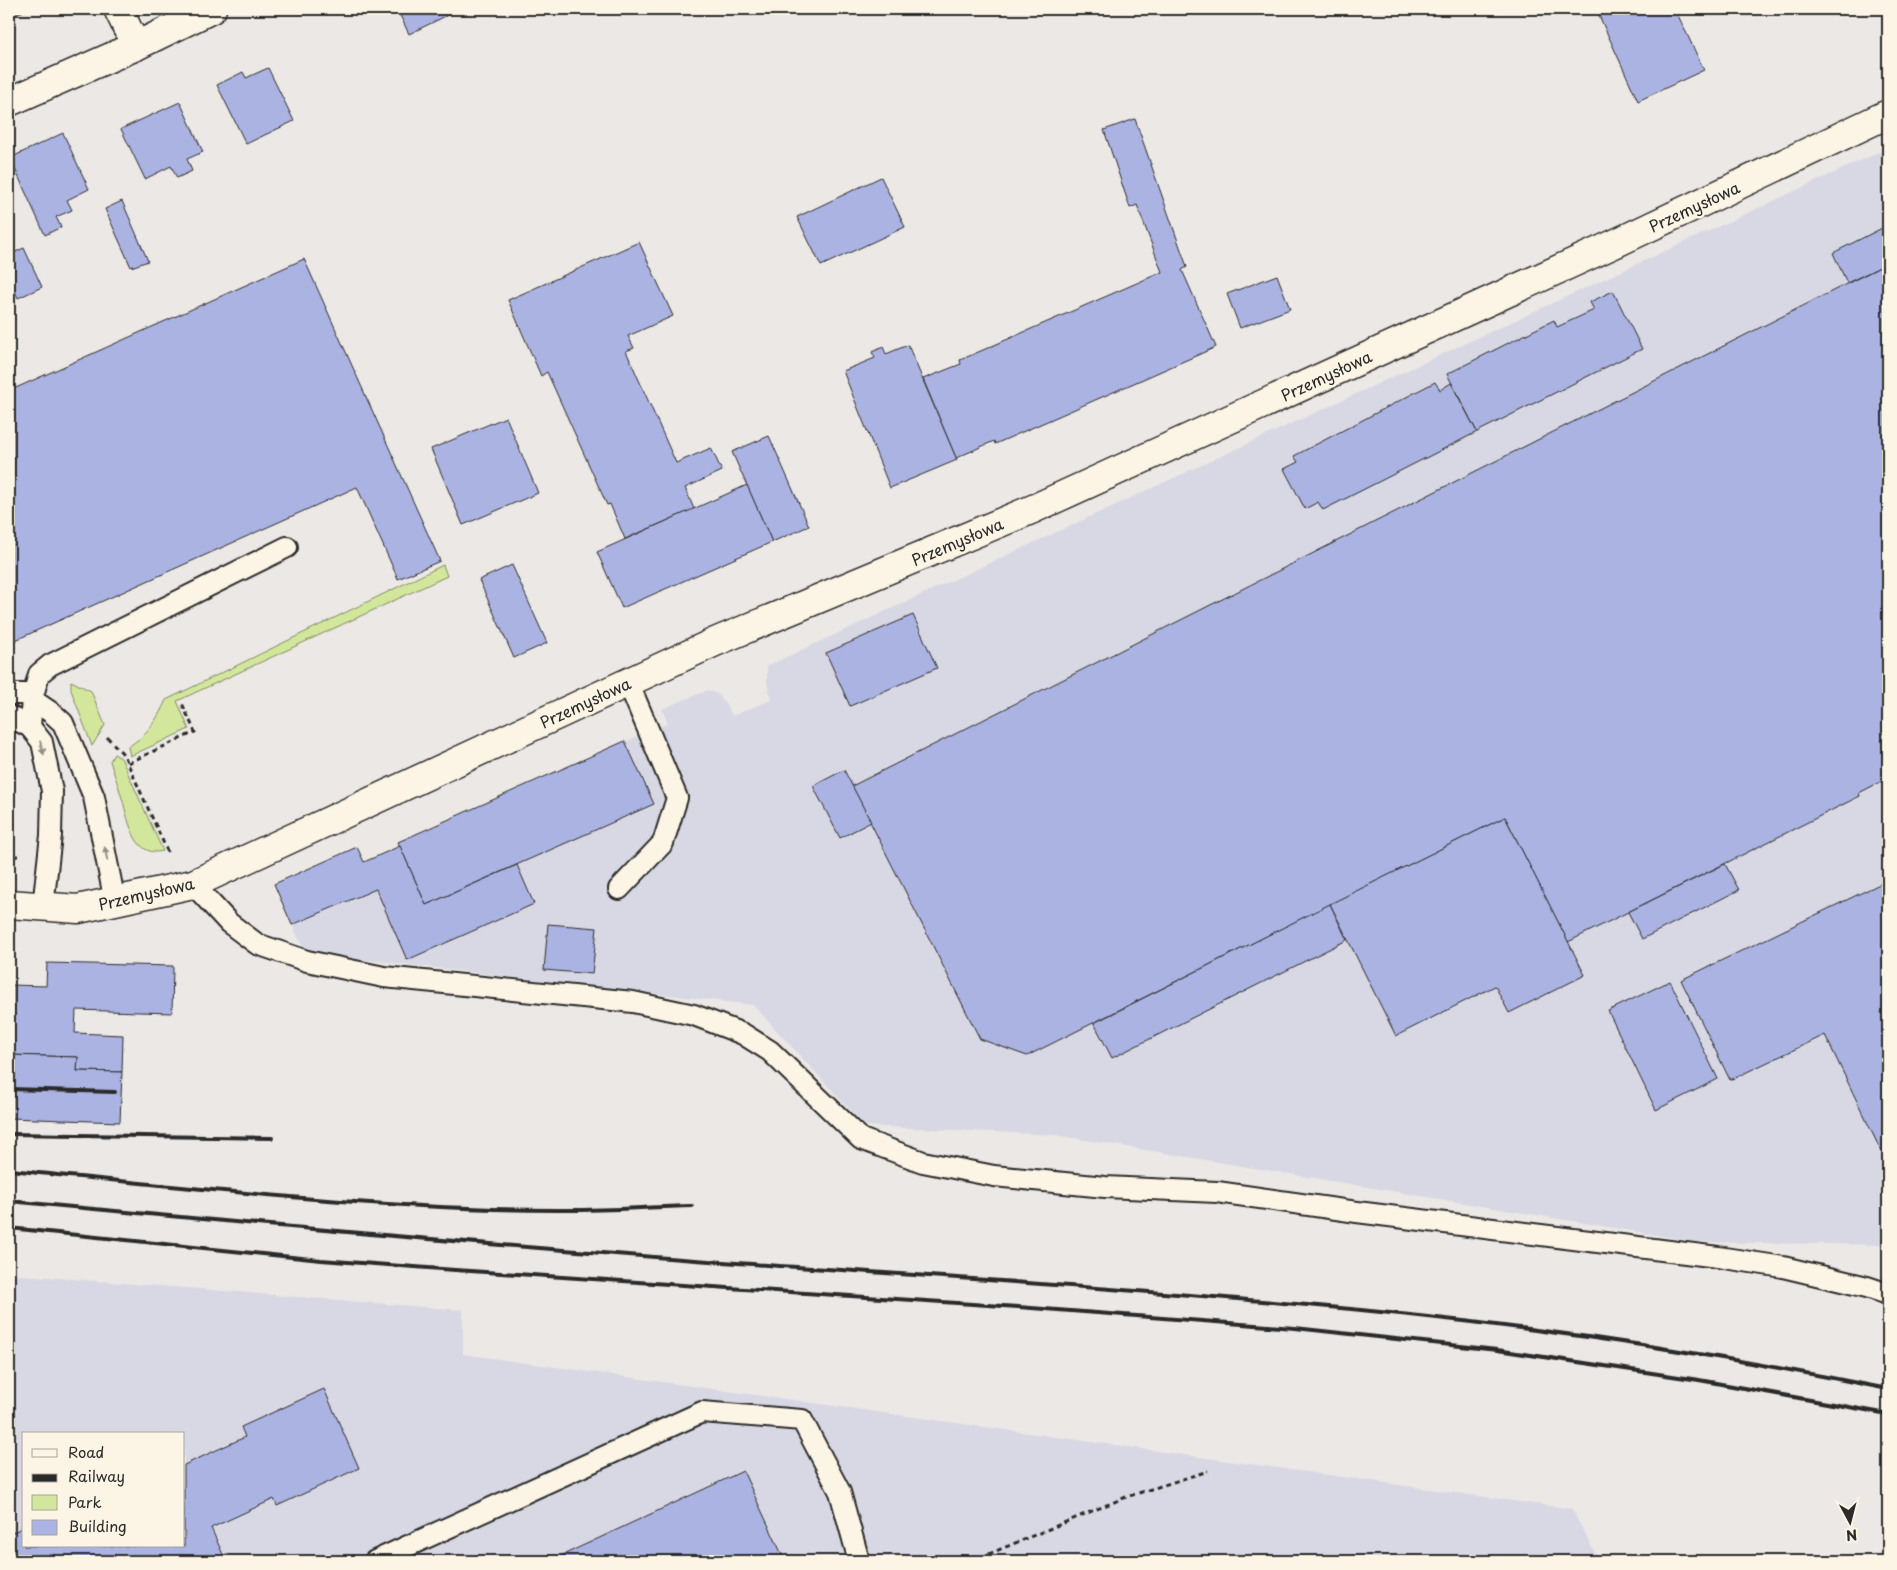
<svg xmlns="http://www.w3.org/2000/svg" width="1897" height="1570" font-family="'Playpen Sans',sans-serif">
  <rect width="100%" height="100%" fill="#ece8e5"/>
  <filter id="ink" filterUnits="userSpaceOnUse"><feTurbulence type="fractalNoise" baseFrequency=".02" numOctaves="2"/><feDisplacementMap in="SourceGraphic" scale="10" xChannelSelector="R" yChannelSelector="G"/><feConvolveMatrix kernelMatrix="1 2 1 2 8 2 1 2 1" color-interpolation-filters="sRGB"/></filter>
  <g filter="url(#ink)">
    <g fill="#d8d8e4" fill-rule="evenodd">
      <polygon points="1888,148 1888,1245 1698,1242 1055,1135 865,1126 753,1005 306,953 292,925 274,884 357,847 364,862 399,846 398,842 668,723 662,709 708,690 719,695 726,704 732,716 771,700 767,682 767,666"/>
      <path d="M9,1274L463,1310V1354L1572,1509L1599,1561H9ZM24,1434H184V1546H24Z"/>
    </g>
    <g fill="#d3e79c" stroke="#7f8964">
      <path d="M443,565L447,576L177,701L189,729L130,756L128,747C147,735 157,720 166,700Z"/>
      <polygon points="71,681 91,691 105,725 92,746 71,690"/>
      <path d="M114,754L121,758L163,851C132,859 128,815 121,795C118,783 113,772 110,761Z"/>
    </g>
    <g fill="#abb3e3" stroke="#2b2b2b">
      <polygon points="9,9 27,9 11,17"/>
      <polygon points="397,9 460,9 409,34"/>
      <polygon points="1596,9 1675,9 1704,70 1638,101"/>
      <polygon points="268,68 294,121 246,144 217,85 243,72 246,78"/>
      <polygon points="180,102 203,152 187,159 192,171 177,178 171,166 145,179 121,129"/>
      <polygon points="1135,119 1187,267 1182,270 1216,347 995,444 994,441 956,458 923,379 961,364 960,360 1162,272 1137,205 1130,208 1104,130"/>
      <polygon points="63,133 89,189 67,200 72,210 56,217 61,227 45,235 10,158"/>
      <polygon points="881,177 905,227 821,266 797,217"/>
      <polygon points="122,201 148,261 131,267 105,209"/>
      <polygon points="1888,225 1888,263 1847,283 1833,253"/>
      <polygon points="639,242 673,316 628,336 634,348 626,351 676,463 711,448 722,471 685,488 694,509 625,539 610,504 607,505 547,372 541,376 508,300"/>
      <polygon points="24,248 42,287 18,298 9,278 9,255"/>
      <polygon points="304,259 440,561 398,579 357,487 9,643 9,391"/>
      <polygon points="1888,263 1888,778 1859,793 1860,796 1568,942 1505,817 1027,1056 980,1039 852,786"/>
      <polygon points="1277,275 1290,309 1240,328 1227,294"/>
      <polygon points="1613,291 1642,349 1477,432 1447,374 1554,320 1557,327 1594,310 1590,302"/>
      <polygon points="908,345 957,460 890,488 843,371 875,358 872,352 883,347 886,354"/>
      <polygon points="1435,382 1440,390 1451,383 1477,432 1323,510 1318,502 1305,509 1284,469 1298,462 1294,456"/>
      <polygon points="506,417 538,493 463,525 431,449"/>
      <polygon points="769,436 809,526 772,542 732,452"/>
      <polygon points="747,485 772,542 622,608 597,552"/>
      <polygon points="512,565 547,643 514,658 479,580"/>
      <polygon points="913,615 937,668 850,706 826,653"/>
      <polygon points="625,741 654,804 426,905 398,842"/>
      <polygon points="844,770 871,822 840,838 813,786"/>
      <polygon points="1505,817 1585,975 1509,1013 1495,986 1396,1036 1330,904"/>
      <polygon points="400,846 426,905 517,865 534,904 407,960 376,889 292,925 274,884 357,847 364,862"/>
      <polygon points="1725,864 1739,890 1642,939 1628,912"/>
      <polygon points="1888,880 1888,1149 1882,1153 1825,1035 1730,1080 1681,980"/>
      <polygon points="1330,904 1347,940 1112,1058 1094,1023"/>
      <polygon points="548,924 597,928 592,974 544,970"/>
      <polygon points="47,963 173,966 172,1013 76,1010 75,1033 123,1035 122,1072 77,1071 78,1057 9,1055 9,985 46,986"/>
      <polygon points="1670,981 1718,1079 1656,1110 1608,1011"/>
      <polygon points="9,1055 78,1057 77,1071 122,1072 120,1122 9,1118"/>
      <polygon points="324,1389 359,1468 277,1506 274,1499 211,1528 226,1561 154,1561 151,1556 141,1561 9,1561 9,1534 24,1527 24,1546 184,1546 184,1465 245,1437 241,1427"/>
      <polygon points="743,1471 785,1561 550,1561"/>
    </g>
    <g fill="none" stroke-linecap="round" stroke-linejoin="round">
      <g stroke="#2b2b2b" stroke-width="24">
        <g id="service">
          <polyline points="9,694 24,694 52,713 63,723 94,797 115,902"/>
          <polyline points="9,716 30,727 42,742 52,791 51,835 43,907"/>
          <polyline points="30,727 32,699 39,674 50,665 287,547"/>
          <polyline points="193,884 229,923 257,944 307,961 384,977 633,1002 694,1015 743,1034 770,1051 861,1139 923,1162 994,1176 1105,1187 1217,1192 1357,1212 1718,1257 1783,1267 1867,1287 1888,1294"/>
          <polyline points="619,889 663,843 677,798 628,682"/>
          <polyline points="375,1561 702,1412 802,1420 840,1492 859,1561"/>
        </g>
      </g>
      <g stroke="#2b2b2b" stroke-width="31">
        <g id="minor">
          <polyline points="118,9 136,46"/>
          <polyline points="9,102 136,46 212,9"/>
          <polyline points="9,904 78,909 193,884 715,642 1033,509 1614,244 1888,114"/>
        </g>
      </g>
      <g stroke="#2b2b2b" stroke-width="3" stroke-dasharray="5 4" stroke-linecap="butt">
        <polyline points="107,737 124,755 169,855"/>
        <polyline points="128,763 195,732 181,701"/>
        <polyline points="9,863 18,855"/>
        <polyline points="972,1561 1126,1497 1208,1471"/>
      </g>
      <use href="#service" stroke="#fcf5e5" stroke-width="20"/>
      <use href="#minor" stroke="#fcf5e5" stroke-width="28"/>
      <g stroke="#2b2b2b" stroke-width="4">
        <polyline points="9,1089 115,1092"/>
        <polyline points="9,1134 272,1138"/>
        <path d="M9,1170C191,1188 373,1209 556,1210C601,1211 647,1207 692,1206"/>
        <path d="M9,1201C251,1224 494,1246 737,1263C924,1276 1110,1287 1296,1304C1495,1321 1693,1349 1888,1389"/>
        <polyline points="9,1228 321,1260 455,1270 1018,1307 1295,1328 1497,1350 1699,1380 1888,1414"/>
      </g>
    </g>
    <defs><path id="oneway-solid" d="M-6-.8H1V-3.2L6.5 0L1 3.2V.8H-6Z" transform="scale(1.25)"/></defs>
    <g fill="#949088">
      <use href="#oneway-solid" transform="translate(42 748) rotate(74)"/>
      <use href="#oneway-solid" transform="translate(106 854) rotate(-101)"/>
    </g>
  </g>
  <g text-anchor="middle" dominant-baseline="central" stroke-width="5" stroke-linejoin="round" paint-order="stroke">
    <g font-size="16" fill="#2b2b2b" stroke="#fcf5e5">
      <text transform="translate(1694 206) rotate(-25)">Przemysłowa</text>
      <text transform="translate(1326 375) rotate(-25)">Przemysłowa</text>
      <text transform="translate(957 541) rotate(-23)">Przemysłowa</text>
      <text transform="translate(585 702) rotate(-25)">Przemysłowa</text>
      <text transform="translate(146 893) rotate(-13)">Przemysłowa</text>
    </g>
  </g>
  <rect width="1897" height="1570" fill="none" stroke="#fcf5e5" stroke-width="30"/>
  <rect x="15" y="15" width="1867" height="1540" fill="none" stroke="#2b2b2b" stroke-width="2" filter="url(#ink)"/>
  <rect x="22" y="1432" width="162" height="115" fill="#fcf5e5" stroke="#a8a49b"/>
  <rect x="32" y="1449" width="25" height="8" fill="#fcf5e5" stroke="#a8a49b"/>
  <text x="68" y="1458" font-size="15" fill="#2b2b2b">Road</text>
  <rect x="32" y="1474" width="25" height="8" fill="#2b2b2b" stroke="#a8a49b"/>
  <text x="68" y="1482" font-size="15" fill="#2b2b2b">Railway</text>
  <rect x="32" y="1495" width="25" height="15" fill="#d3e79c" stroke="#a8a49b"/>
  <text x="68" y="1508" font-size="15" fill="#2b2b2b">Park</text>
  <rect x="32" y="1520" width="25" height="15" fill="#abb3e3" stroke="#a8a49b"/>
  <text x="68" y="1532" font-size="15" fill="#2b2b2b">Building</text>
  <g transform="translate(1850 1522) rotate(173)" stroke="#fcf5e5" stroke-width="4" paint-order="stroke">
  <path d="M0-4L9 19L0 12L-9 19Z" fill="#2b2b2b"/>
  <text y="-8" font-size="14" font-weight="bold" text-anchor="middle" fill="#2b2b2b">N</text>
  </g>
</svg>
